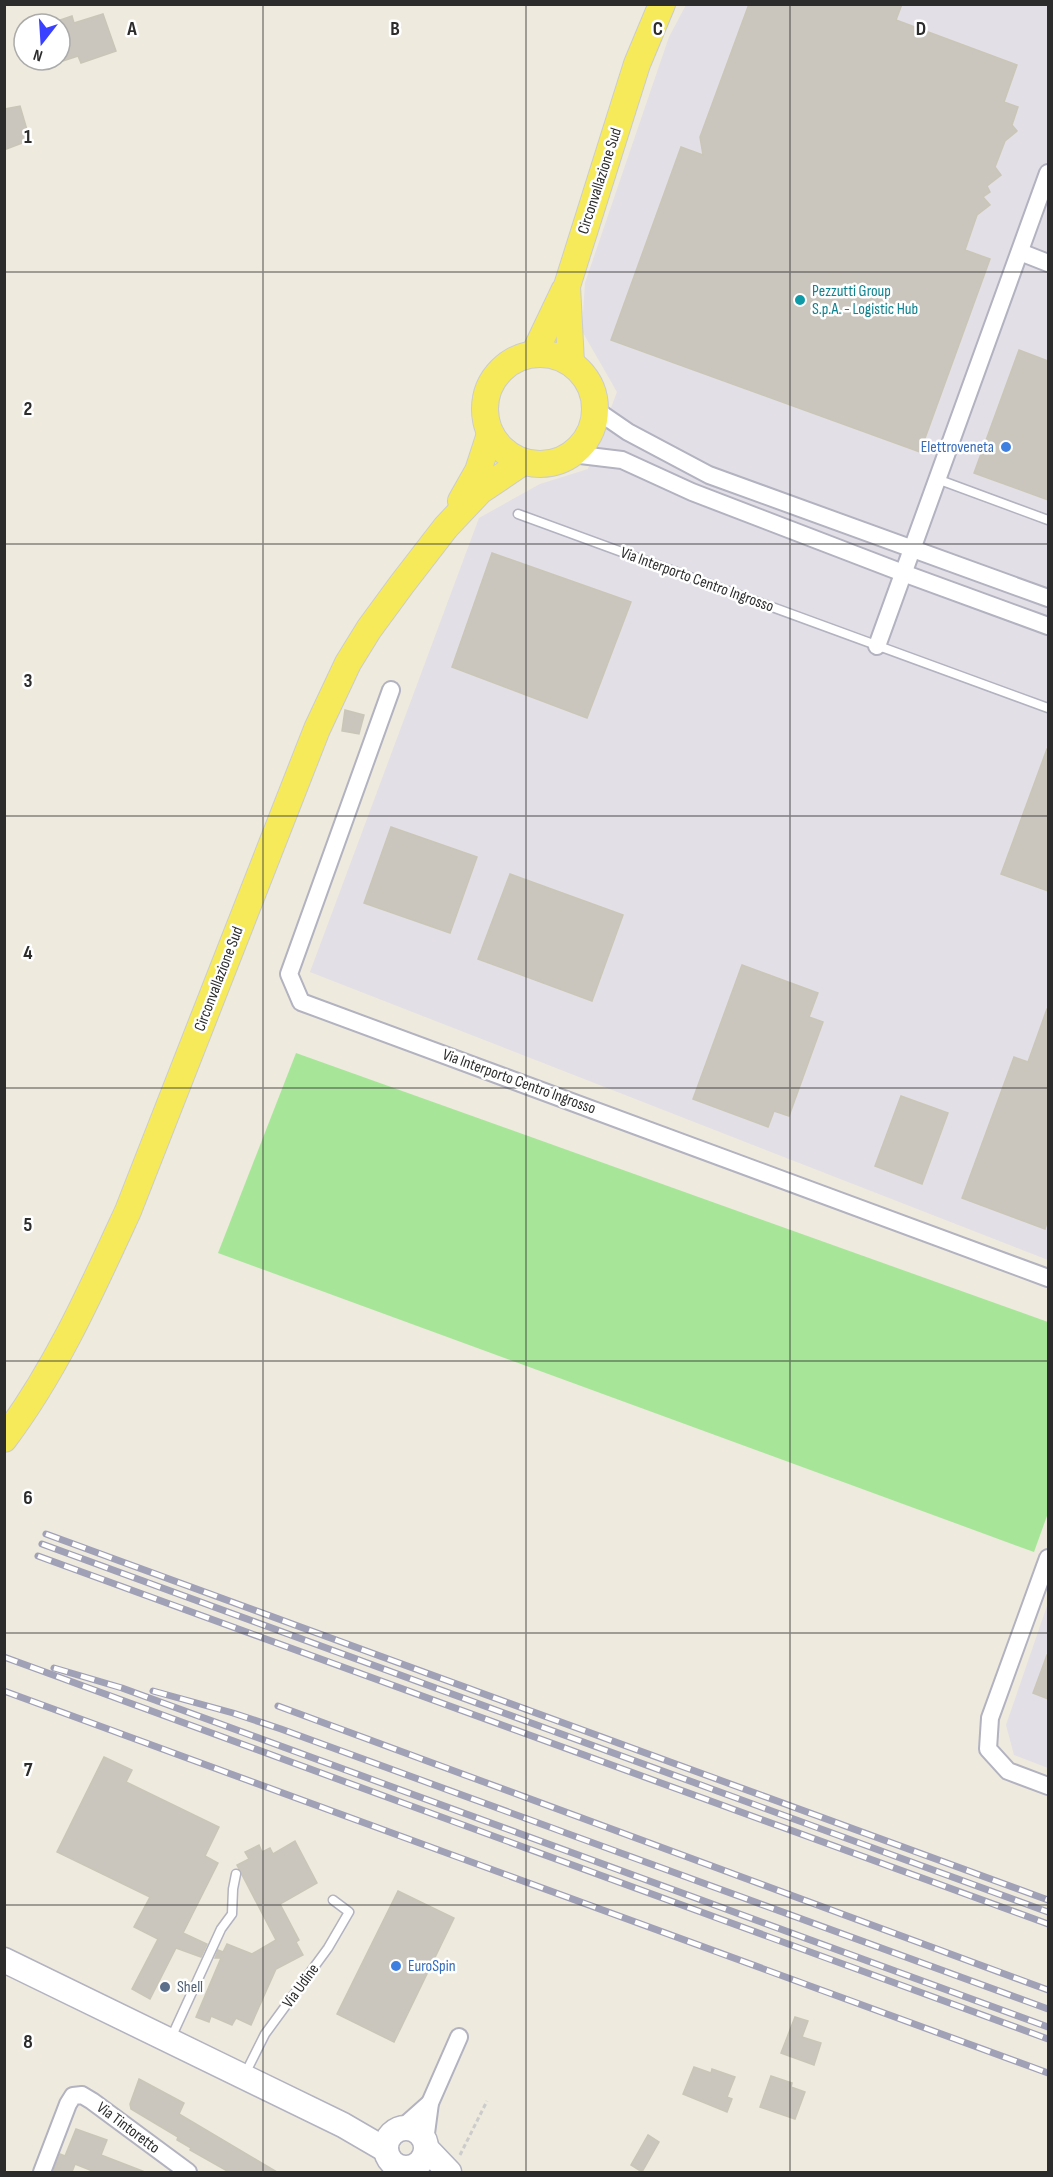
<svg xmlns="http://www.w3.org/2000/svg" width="1053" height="2177" font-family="'Sofia Sans Condensed',sans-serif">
  <rect width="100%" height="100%" fill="#eeeade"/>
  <g fill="#e2dfe6">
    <polygon points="686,5 1048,5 1048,1260 310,972 479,518 540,484 588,469 617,392 582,331 585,283 669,37"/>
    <polygon points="1048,1603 1048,1768 1014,1755 1006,1725"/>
  </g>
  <polygon fill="#a7e699" points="296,1053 1048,1322 1048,1513 1034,1552 218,1253"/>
  <g fill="#cac6bd" stroke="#cac6b7" stroke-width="1.5">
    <polygon points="749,4 902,4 896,20 1017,65 1004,102 1018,107 1012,125 1017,131 1005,141 995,167 1001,175 987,186 990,192 983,197 990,205 977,215 965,250 990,259 920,452 611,340 681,147 703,155 700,137"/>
    <polygon points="103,14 116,51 81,63 78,56 60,62 60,20 72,16 74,23"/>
    <polygon points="20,106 30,140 4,150 4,109"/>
    <polygon points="1019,350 1048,361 1048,500 974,473"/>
    <polygon points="492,553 631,602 587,718 452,667"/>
    <polygon points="345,710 364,715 359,734 342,731"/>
    <polygon points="1047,749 1048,749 1048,891 1001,874"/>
    <polygon points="391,827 477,857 450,933 364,903"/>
    <polygon points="510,874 623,915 592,1001 478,959"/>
    <polygon points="742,965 818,993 809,1017 823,1022 789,1116 774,1111 768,1127 693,1099"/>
    <polygon points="1047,1009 1048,1009 1048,1219 1045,1229 962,1198 1014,1057 1028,1062"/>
    <polygon points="901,1096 948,1113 922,1184 875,1166"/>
    <polygon points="1047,1655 1048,1655 1048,1699 1033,1693"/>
    <polygon points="104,1757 132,1770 126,1782 219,1827 205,1856 218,1863 183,1933 207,1944 201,1957 176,1948 150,1999 132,1989 158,1939 134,1927 150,1897 57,1852"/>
    <polygon points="295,1841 317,1883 280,1904 299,1940 296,1942 303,1955 276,1969 251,2025 236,2018 232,2025 211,2016 209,2022 196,2017 221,1958 215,1958 218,1950 223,1952 227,1944 252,1954 276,1940 237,1865 249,1859 245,1852 259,1845 262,1852 270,1848 273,1854"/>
    <polygon points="398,1891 454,1918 394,2042 337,2014"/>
    <polygon points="795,2017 808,2021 802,2037 821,2043 814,2065 781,2053"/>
    <polygon points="694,2067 711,2073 712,2069 735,2077 727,2097 732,2099 727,2112 683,2094"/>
    <polygon points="771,2076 792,2083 791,2087 805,2092 795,2119 760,2107"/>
    <polygon points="139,2079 184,2103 179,2114 277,2172 229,2172 190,2150 191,2148 177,2140 178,2137 131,2109 130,2104"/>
    <polygon points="76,2129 107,2140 101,2155 145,2172 95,2172 75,2164 72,2172 53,2172 60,2154 65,2156"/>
    <polygon points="648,2135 659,2142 642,2172 631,2165"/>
  </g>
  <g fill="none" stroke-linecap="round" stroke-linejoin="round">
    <g stroke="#b2b2c0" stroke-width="11">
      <g id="service">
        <polyline points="937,479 1048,520"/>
        <polyline points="518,514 1048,708"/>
        <polyline points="171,2038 221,1929 232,1914 233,1889 236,1874"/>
        <polyline points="245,2074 265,2034 328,1948 349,1912 333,1900"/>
      </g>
    </g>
    <g stroke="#b2b2c0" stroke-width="20">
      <g id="minor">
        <polyline points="1020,252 1048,263"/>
        <polyline points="596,410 628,432 709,475 1048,598"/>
        <polyline points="572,454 622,460 692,492 903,573 1048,626"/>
        <polyline points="877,646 1048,173"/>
        <polyline points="391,690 289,974 301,1002 1048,1278"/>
        <polyline points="1048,1558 990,1718 988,1749 1008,1771 1048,1786"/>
        <polyline points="403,2127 430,2103"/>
        <polyline points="425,2141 430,2103 459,2037"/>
        <polyline points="42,2172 68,2104 73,2096 82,2095 92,2101 188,2172"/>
      </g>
    </g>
    <g stroke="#b2b2c0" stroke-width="27">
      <g id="secondary">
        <polyline points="4,1960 343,2125 386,2150"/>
        <circle cx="406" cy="2148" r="20"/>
        <polyline points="427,2149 449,2172"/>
      </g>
    </g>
    <g stroke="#ccc" stroke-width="28">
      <g id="primary">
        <circle cx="540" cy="409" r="55"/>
        <polyline points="534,354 564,291"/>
        <polyline points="571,363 567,286 637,64 662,4"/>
        <polyline points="461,501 478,471 490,434"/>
        <path d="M4,1439C56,1370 92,1289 128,1211L317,729L348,663L369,629L402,584L446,527L480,491L523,462"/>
      </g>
    </g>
    <polyline stroke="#ccc" stroke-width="3" stroke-dasharray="4.5 3" stroke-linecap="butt" points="460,2155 487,2101"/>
    <use href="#service" stroke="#fff" stroke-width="8"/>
    <use href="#minor" stroke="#fff" stroke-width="16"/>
    <use href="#secondary" stroke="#fff" stroke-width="24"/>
    <use href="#primary" stroke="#f6ea5b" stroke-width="26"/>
    <g stroke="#a0a0b7" stroke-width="7">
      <g id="rail">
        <polyline points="46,1534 1048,1900"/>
        <polyline points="42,1544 1048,1912"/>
        <polyline points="38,1556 1048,1924"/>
        <polyline points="4,1657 1048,2039"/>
        <polyline points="54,1668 122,1688 1048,2027"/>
        <polyline points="4,1691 1048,2073"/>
        <polyline points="153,1691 233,1713 281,1729 1048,2009"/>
        <polyline points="278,1706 1048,1990"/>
      </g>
    </g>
    <use href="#rail" stroke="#fff" stroke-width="4.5" stroke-dasharray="14" stroke-linecap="butt"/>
  </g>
  <path fill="none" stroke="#2c2c2c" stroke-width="1.5" stroke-opacity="0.55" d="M263,4V2172M526,4V2172M790,4V2172M4,272H1048M4,544H1048M4,816H1048M4,1088H1048M4,1361H1048M4,1633H1048M4,1905H1048"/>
  <circle fill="#0f9aa8" stroke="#fff" stroke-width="2" cx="800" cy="300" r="6"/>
  <g fill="#3f7fe0" stroke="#fff" stroke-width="2">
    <circle cx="1006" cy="447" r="6"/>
    <circle cx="396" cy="1966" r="6"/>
  </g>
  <circle fill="#5c6f8a" stroke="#fff" stroke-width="2" cx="165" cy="1987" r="6"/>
  <g text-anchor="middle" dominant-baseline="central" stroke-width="5" stroke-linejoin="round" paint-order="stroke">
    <g font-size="16" fill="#2c2c2c" stroke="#fff">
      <text transform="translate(600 181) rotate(-72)">Circonvallazione Sud</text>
      <text transform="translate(697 580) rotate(20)">Via Interporto Centro Ingrosso</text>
      <text transform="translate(219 979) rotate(-69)">Circonvallazione Sud</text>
      <text transform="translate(519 1082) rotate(20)">Via Interporto Centro Ingrosso</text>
      <text transform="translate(301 1986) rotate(-54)">Via Udine</text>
      <text transform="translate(128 2128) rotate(37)">Via Tintoretto</text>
    </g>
    <g font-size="16" fill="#0d838f" stroke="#fff" text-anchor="start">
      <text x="812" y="291">Pezzutti Group<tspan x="812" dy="18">S.p.A. - Logistic Hub</tspan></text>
    </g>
    <g font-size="16" fill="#366cbe" stroke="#fff" text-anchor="end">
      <text x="994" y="447">Elettroveneta</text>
      <text x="408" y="1966" text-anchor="start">EuroSpin</text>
    </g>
    <g font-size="16" fill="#4e5e75" stroke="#fff" text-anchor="start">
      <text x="177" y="1987">Shell</text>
    </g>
  </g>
  <g font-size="20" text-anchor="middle" font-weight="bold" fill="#2c2c2c" stroke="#fff" stroke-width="5" stroke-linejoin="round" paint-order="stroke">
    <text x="132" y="35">A</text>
    <text x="395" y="35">B</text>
    <text x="658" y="35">C</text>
    <text x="921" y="35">D</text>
    <text x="28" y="143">1</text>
    <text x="28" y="415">2</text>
    <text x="28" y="687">3</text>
    <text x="28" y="959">4</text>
    <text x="28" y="1231">5</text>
    <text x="28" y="1504">6</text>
    <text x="28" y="1776">7</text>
    <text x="28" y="2048">8</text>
  </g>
  <rect width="1053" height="2177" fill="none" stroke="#2c2c2c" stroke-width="12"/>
  <g transform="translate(42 42) rotate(197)"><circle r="28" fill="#ffffff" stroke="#ababab" stroke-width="1.5"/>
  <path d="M0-4.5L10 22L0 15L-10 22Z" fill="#3a40ff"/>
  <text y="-9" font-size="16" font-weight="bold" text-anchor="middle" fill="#2c2c2c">N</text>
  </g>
</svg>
